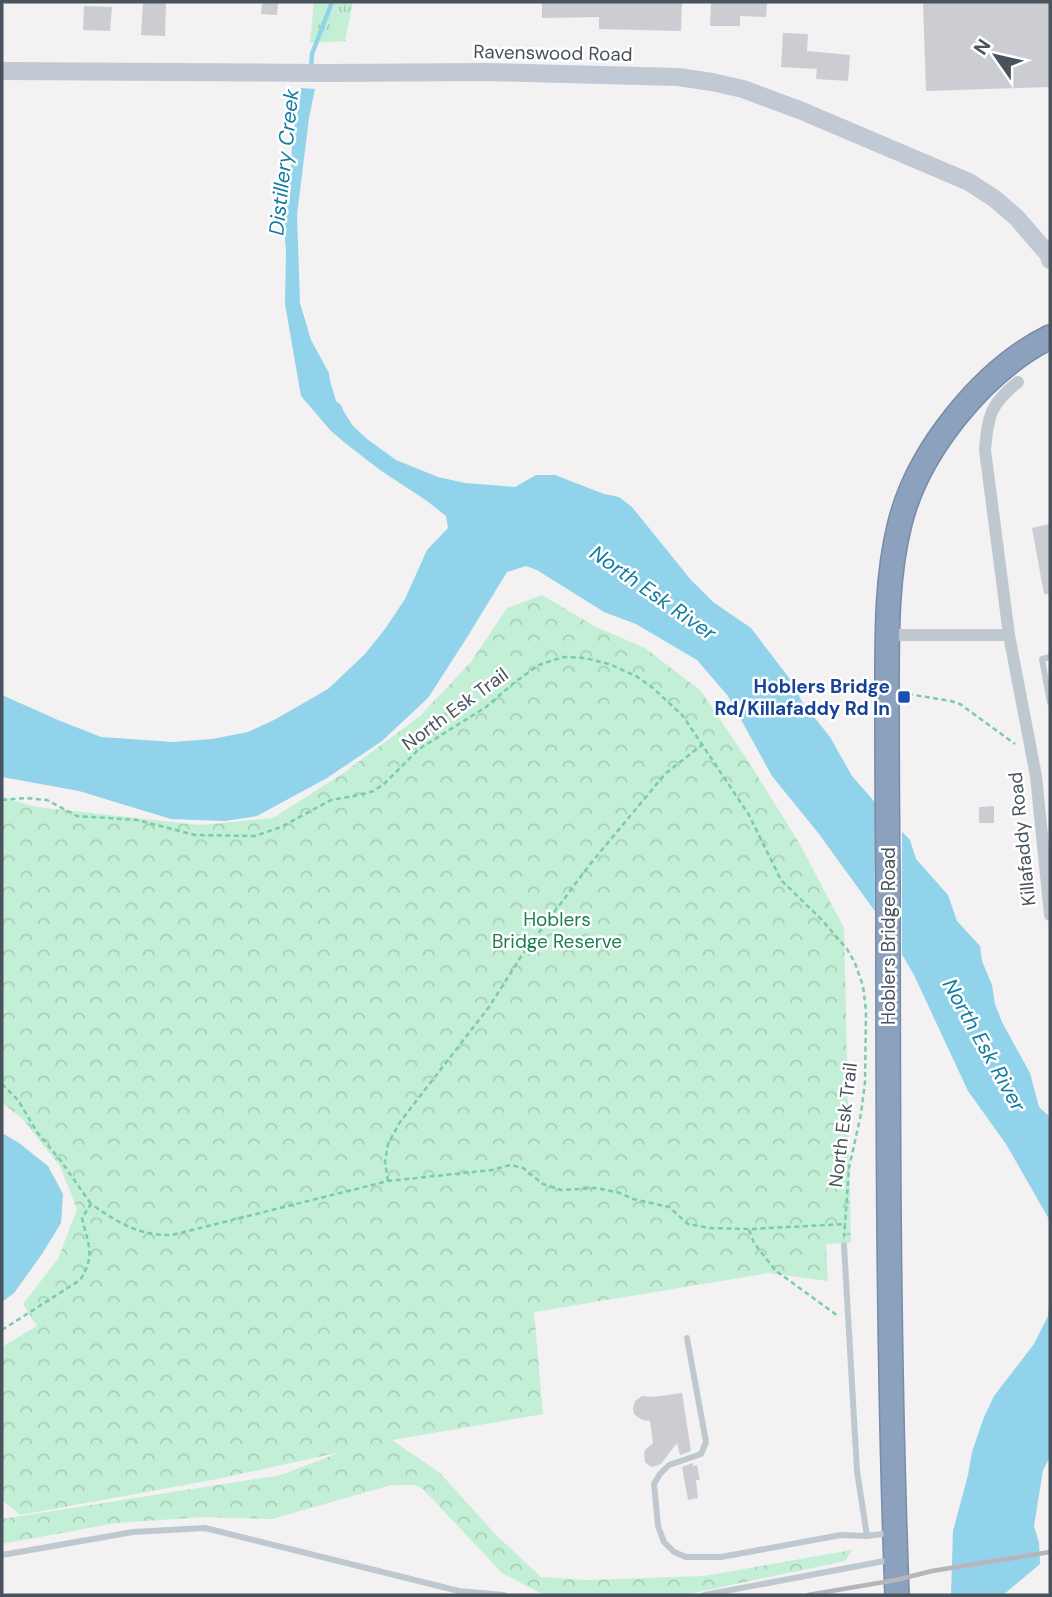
<svg xmlns="http://www.w3.org/2000/svg" width="1052" height="1597" font-family="'DM Sans',sans-serif">
  <defs>
    <pattern id="grass-tufts" width="24" height="20" patternUnits="userSpaceOnUse" patternTransform="scale(1.75)"><rect width="24" height="20" fill="#c2efd6"/><path d="M3 7l-1-3M5 7V3M7 7l1-3M15 17l-1-3M17 17v-4M19 17l1-3" fill="none" stroke="#a8cfba"/></pattern>
    <pattern id="forest-crowns" width="20" height="18" patternUnits="userSpaceOnUse" patternTransform="scale(1.75)"><rect width="20" height="18" fill="#c2efd6"/><path d="M2 6a3 3 0 1 1 6 0M12 15a3 3 0 1 1 6 0" fill="none" stroke="#a8cfba"/></pattern>
  </defs>
  <rect width="100%" height="100%" fill="#f3f1f1"/>
  <polygon fill="url(#grass-tufts)" points="314,2 353,2 345,41 310,43"/>
  <polygon fill="url(#forest-crowns)" points="542,595 596,627 645,648 701,691 748,761 798,841 844,928 851,1243 826,1244 828,1281 768,1273 534,1312 543,1414 392,1440 440,1473 497,1536 541,1577 587,1580 704,1576 852,1550 845,1561 684,1595 544,1595 502,1573 423,1489 415,1485 391,1485 272,1519 204,1517 116,1523 2,1544 2,1519 281,1475 341,1452 212,1480 20,1515 2,1500 2,1347 37,1326 23,1304 58,1259 77,1209 60,1166 22,1118 2,1103 2,797 36,807 200,825 273,818 342,774 419,717 471,662 507,608"/>
  <g fill="#91d3ea">
    <polygon points="301,88 315,89 309,118 297,215 300,303 311,340 329,373 330,381 336,401 341,405 344,412 353,426 367,439 396,460 438,477 465,483 515,487 536,475 555,475 604,494 619,497 632,507 691,580 713,602 751,628 793,683 802,702 830,737 852,776 886,815 910,840 916,859 948,895 957,921 980,946 982,961 992,985 995,1004 1002,1022 1030,1073 1039,1107 1050,1117 1050,1221 1006,1144 968,1091 914,975 885,925 819,834 772,776 728,696 697,660 636,624 604,612 537,570 526,566 507,572 466,639 428,698 382,741 327,778 257,816 225,821 171,819 79,791 2,777 2,695 58,720 101,737 173,742 212,739 248,732 274,720 328,689 365,654 385,629 405,599 427,550 448,528 446,516 427,501 380,470 345,443 331,431 301,396 285,304 286,252 283,211 291,176 292,139 300,100"/>
    <polygon points="2,1133 19,1143 48,1166 63,1194 61,1223 42,1254 14,1293 2,1302"/>
    <polygon points="1050,1295 1050,1457 1043,1470 1034,1526 1039,1543 1040,1564 1003,1595 951,1595 953,1531 968,1475 972,1452 984,1417 994,1396 1034,1344 1048,1316"/>
  </g>
  <polygon fill="#f3f1f1" points="875,797 902,827 902,963 875,917"/>
  <g fill="none" stroke-linecap="round" stroke-linejoin="round">
    <polyline stroke="#91d3ea" stroke-width="4.5" points="311,67 312,54 332,2"/>
  </g>
  <g fill="#cbcdd3">
    <polygon points="143,2 166,2 165,36 141,35"/>
    <polygon points="262,2 278,2 277,15 261,14"/>
    <polygon points="542,2 682,2 681,31 599,29 599,17 542,18"/>
    <polygon points="711,2 767,2 766,17 740,16 740,26 710,26"/>
    <polygon points="923,2 1050,2 1050,87 926,91"/>
    <polygon points="84,6 112,7 110,31 83,30"/>
    <polygon points="783,33 808,34 807,51 850,55 848,81 816,79 817,69 781,67"/>
    <polygon points="1049,524 1050,533 1050,594 1044,594 1032,528"/>
    <polygon points="994,806 994,823 979,823 979,807"/>
    <polygon points="682,1393 691,1451 680,1455 677,1443 661,1464 652,1467 648,1465 645,1462 644,1454 645,1450 653,1443 650,1421 642,1420 634,1414 633,1409 635,1401 642,1396 654,1397"/>
    <polygon points="693,1463 693,1466 697,1465 700,1480 696,1480 698,1498 688,1500 682,1467"/>
  </g>
  <g fill="none" stroke-linecap="round" stroke-linejoin="round">
    <g stroke="#768caa" stroke-width="26">
      <path id="highway" d="M897,1595C888,1355 888,1114 888,873C887,809 887,745 887,681C887,629 887,574 900,523C918,451 983,370 1050,337"/>
    </g>
    <g stroke="#7bcca8" stroke-width="2.5" stroke-dasharray="5 3.5" stroke-linecap="butt">
      <polyline points="908,694 951,701 960,704 1015,744"/>
      <polyline points="2,800 26,798 47,800 77,816 137,820 195,835 255,836 281,827 331,800 359,795 374,791 385,783 419,749 486,707 515,682 539,665 563,657 585,658 609,664 636,676 653,688 683,716 749,815 781,880 822,920 847,949 855,963 863,986 866,1011 865,1082 861,1114 849,1168 845,1224"/>
      <polyline points="2,1084 18,1100 37,1132 61,1161 91,1204"/>
      <polyline points="388,1181 385,1162 388,1144 400,1122 489,1007 522,955 591,863 665,774 703,744"/>
      <polyline points="749,1230 754,1243 776,1271 838,1316"/>
      <path d="M2,1330L80,1280C96,1256 88,1244 82,1218L91,1204C117,1222 139,1236 172,1235L388,1181L492,1170L510,1165L523,1168L543,1184L561,1190L596,1188L620,1193L633,1199L669,1207L688,1224L709,1228L750,1229L845,1224L844,1236"/>
    </g>
    <g stroke="#c0c8cf" stroke-width="6">
      <polyline points="1050,657 1042,659 1050,703"/>
      <polyline points="844,1245 857,1471 867,1536 889,1533"/>
      <polyline points="687,1338 706,1442 701,1454 669,1465 660,1474 654,1484 658,1526 664,1542 674,1552 686,1557 721,1557 841,1535 867,1536"/>
      <polyline points="2,1555 133,1532 205,1528 459,1591 504,1595"/>
      <polyline points="704,1595 890,1560"/>
    </g>
    <g stroke="#c0c8cf" stroke-width="12">
      <path d="M1018,382C990,405 988,415 985,450L1009,635L1036,776L1050,915"/>
      <polyline points="888,635 1009,635"/>
    </g>
    <polyline stroke="#c0c9d4" stroke-width="18" points="2,71 326,73 486,72 678,77 712,82 743,89 802,111 969,182 995,199 1017,218 1048,254 1050,260"/>
    <use href="#highway" stroke="#8ba1be" stroke-width="23"/>
    <polyline stroke="#b4b6bb" stroke-width="4.5" points="808,1595 896,1580 932,1571 1050,1552"/>
  </g>
  <rect fill="#1a4fb4" stroke="#fff" stroke-width="2.5" x="897" y="690" width="14" height="14" rx="3.5"/>
  <g text-anchor="middle" dominant-baseline="central" stroke-width="5" stroke-linejoin="round" paint-order="stroke">
    <g font-size="19" fill="#49535e" stroke="#fff">
      <text transform="translate(553 53) rotate(1)">Ravenswood Road</text>
      <text transform="translate(455 709) rotate(-36)">North Esk Trail</text>
      <text transform="translate(1022 839) rotate(-96)">Killafaddy Road</text>
      <text transform="translate(888 936) rotate(-90)">Hoblers Bridge Road</text>
      <text transform="translate(843 1125) rotate(-83)">North Esk Trail</text>
    </g>
    <g font-size="19" font-weight="bold" fill="#164399" stroke="#fff" text-anchor="end">
      <text x="890" y="686">Hoblers Bridge<tspan x="890" dy="22">Rd/Killafaddy Rd In</tspan></text>
    </g>
    <g font-size="19" fill="#1b7f52" stroke="#fff">
      <text x="557" y="919">Hoblers<tspan x="557" dy="22">Bridge Reserve</tspan></text>
    </g>
    <g font-size="21" font-style="italic" fill="#117ca2" stroke="#fff">
      <text transform="translate(284 162) rotate(-84)">Distillery Creek</text>
      <text transform="translate(653 593) rotate(35)">North Esk River</text>
      <text transform="translate(984 1045) rotate(61)">North Esk River</text>
    </g>
  </g>
  <rect width="1052" height="1597" fill="none" stroke="#49535e" stroke-width="7"/>
  <g transform="translate(996 56) rotate(304)" stroke="#ffffff" stroke-width="5" paint-order="stroke">
  <path d="M0-5L12 26L0 18L-12 26Z" fill="#49535e"/>
  <text y="-10" font-size="19" font-weight="bold" text-anchor="middle" fill="#49535e">N</text>
  </g>
</svg>
